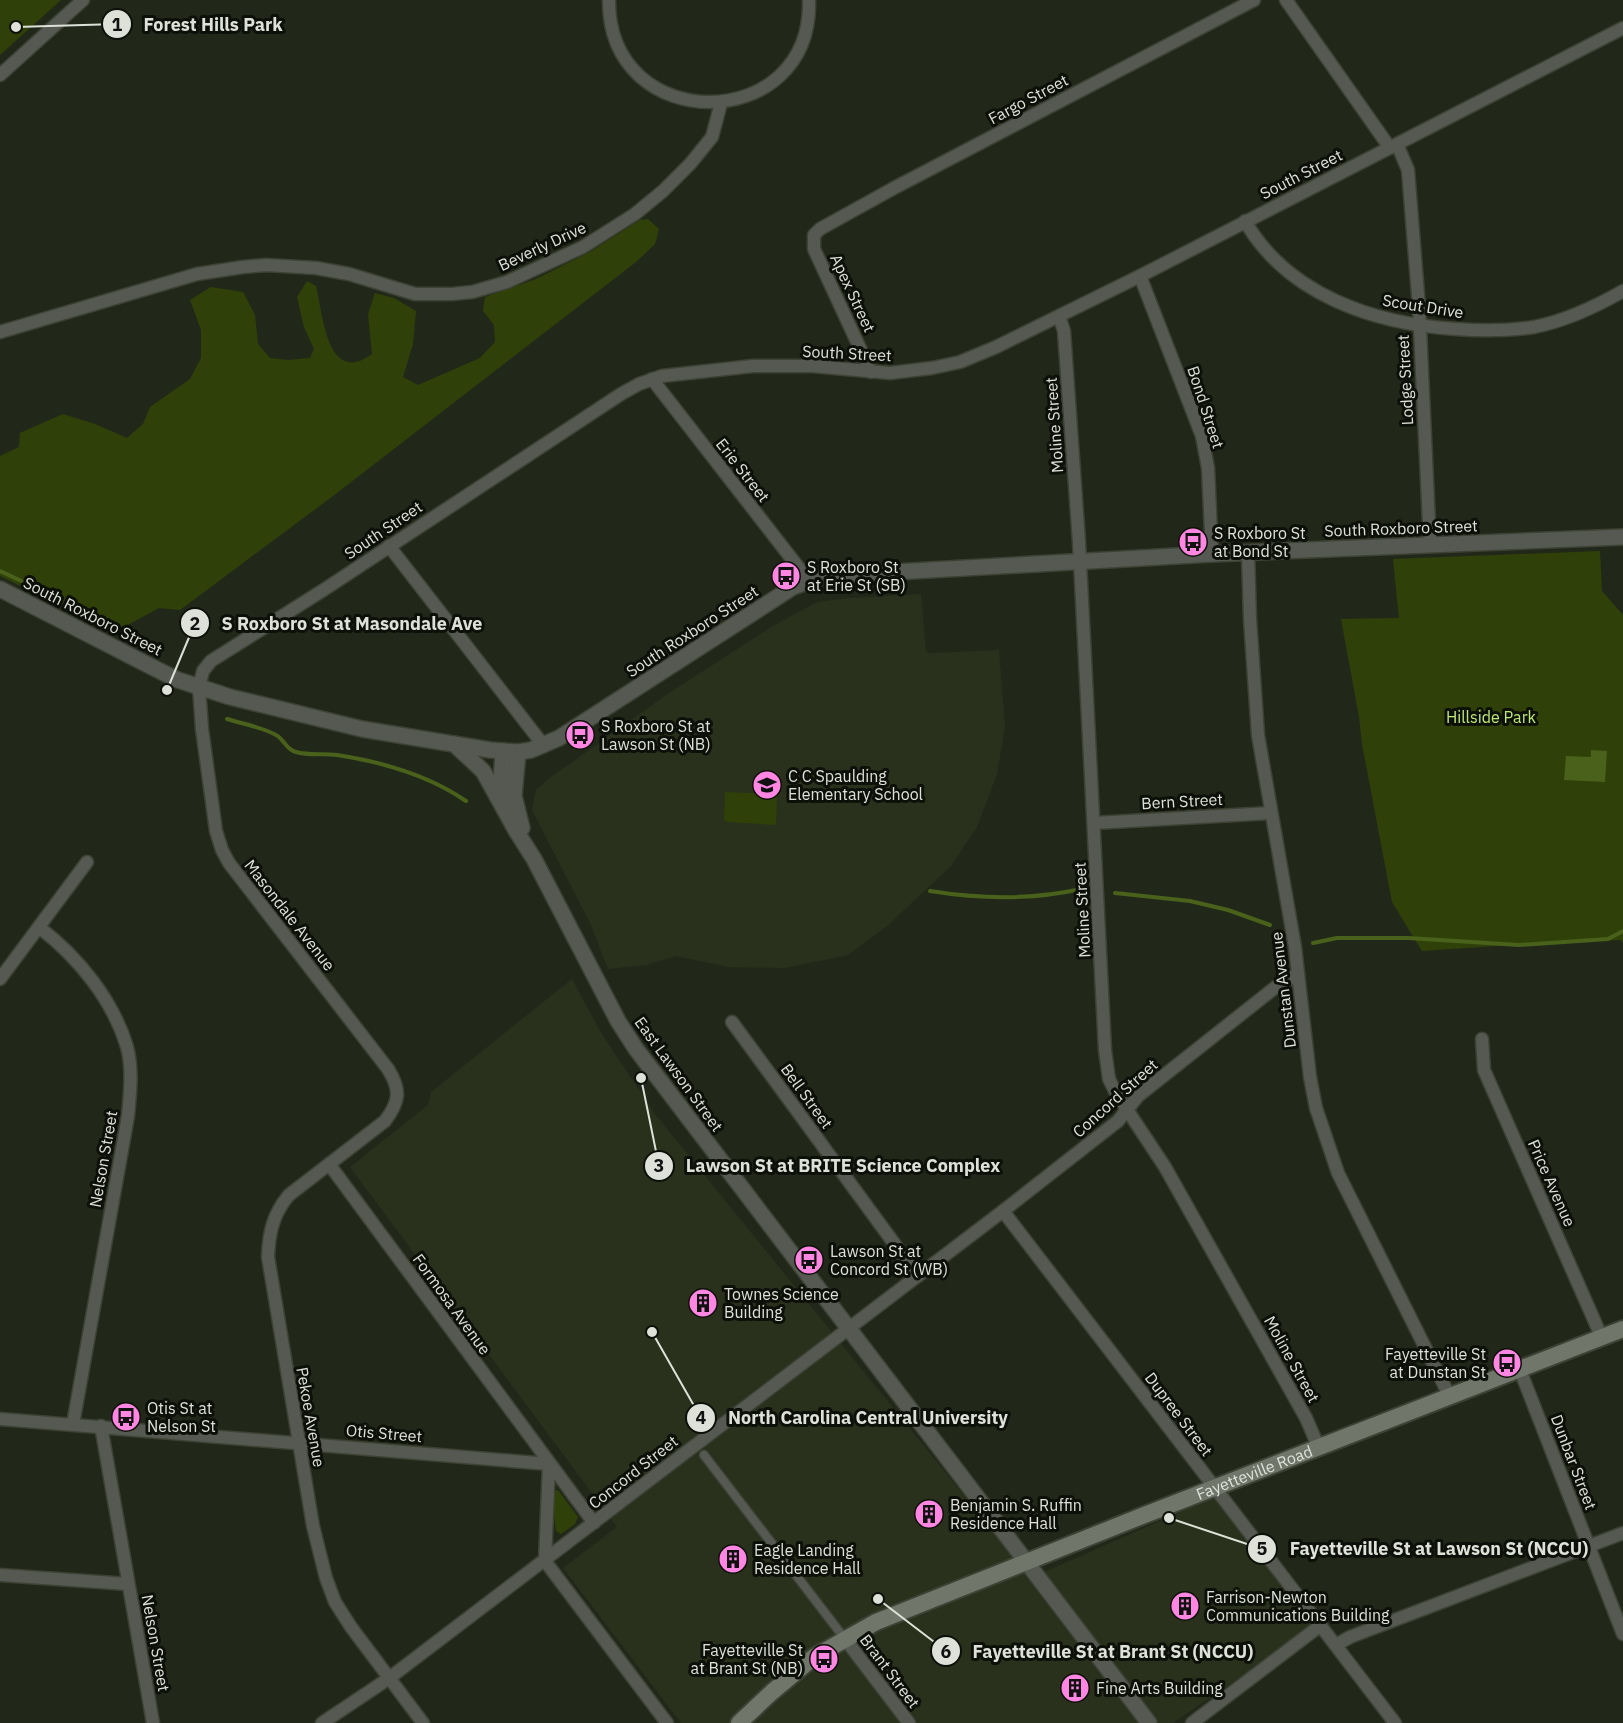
<svg xmlns="http://www.w3.org/2000/svg" width="1623" height="1723" font-family="'IBM Plex Sans',sans-serif">
  <rect width="100%" height="100%" fill="#222819"/>
  <g fill="#29311c">
    <polygon points="921,594 926,652 931,653 999,650 1005,727 997,774 977,827 951,866 887,926 848,955 785,968 729,967 676,956 646,965 608,969 590,923 532,810 536,790 547,780 669,693 773,626 817,602 850,598"/>
    <polygon points="572,979 600,1031 655,1114 1031,1578 1214,1497 1312,1628 1173,1723 681,1723 563,1568 617,1527 350,1167 428,1105 431,1092"/>
  </g>
  <g fill="#2f4109">
    <polygon points="0,0 61,0 0,55"/>
    <path d="M648,219L659,229L655,244L636,262L333,496L180,610L159,608L124,627L87,619L0,576V456L19,447L20,433L63,414L95,424L127,438L143,424L150,407L190,379L201,358V330L190,300L211,287L243,292L255,315L258,344L270,358L288,360L310,358L314,349L304,327L297,297L307,281L316,286C323,314 327,387 372,354L368,314L375,293L394,298L416,311L413,344L403,377L418,385L480,358L495,342L494,325L483,311L485,297L536,279L590,252L640,220Z"/>
    <polygon points="1600,551 1602,591 1623,615 1623,943 1621,940 1541,943 1422,951 1392,902 1362,744 1359,717 1341,619 1399,618 1393,559"/>
    <polygon points="725,792 777,794 776,825 728,822 724,820"/>
    <polygon points="558,1490 578,1517 575,1524 561,1534 556,1531 552,1495 554,1491"/>
  </g>
  <polygon fill="#49611a" points="1591,750 1607,751 1605,782 1564,780 1566,756 1591,757"/>
  <g fill="none" stroke-linecap="round" stroke-linejoin="round">
    <g stroke="#49611a" stroke-width="4">
      <polyline points="0,571 56,597 74,609 91,614 105,625"/>
      <path d="M227,719C243,724 262,727 276,735C284,739 286,750 296,752C309,756 324,753 337,755C383,762 428,775 466,801"/>
      <path d="M930,891C980,899 1032,900 1081,889"/>
      <polyline points="1115,893 1190,901 1228,910 1270,925"/>
      <polyline points="1313,943 1337,938 1408,938 1519,945 1608,939 1623,931"/>
    </g>
    <g stroke="#3c4234" stroke-width="11">
      <polyline id="pedestrian" points="704,1455 845,1639"/>
    </g>
    <g stroke="#3c4234" stroke-width="15">
      <g id="minor">
        <path d="M609,0C608,137 813,135 809,0"/>
        <polyline points="1286,0 1390,148"/>
        <polyline points="0,75 83,0"/>
        <polyline points="1397,144 1408,170 1419,307 1430,545"/>
        <path d="M1245,221C1288,296 1376,324 1456,329C1483,331 1508,331 1534,327C1565,321 1595,307 1623,291"/>
        <polyline points="1140,276 1202,436 1208,468 1212,554"/>
        <polyline points="1059,316 1064,331 1079,542 1105,1050 1109,1079 1116,1093 1165,1167 1306,1418 1319,1448"/>
        <polyline points="0,332 197,274 243,267 266,265 316,268 349,274 415,294 452,294 472,292 507,282 583,247 635,214 663,191 690,164 712,137 721,103"/>
        <polyline points="871,372 814,249 814,235 820,229 894,188 1254,0"/>
        <polyline points="652,379 809,581"/>
        <polyline points="389,546 544,746"/>
        <polyline points="1248,552 1250,619 1258,735 1295,947 1310,1077 1316,1108 1338,1173 1450,1397"/>
        <polyline points="1094,823 1271,813"/>
        <path d="M40,928C78,957 113,1000 127,1047C133,1069 130,1094 128,1116L73,1424"/>
        <polyline points="0,979 87,862"/>
        <polyline points="732,1022 918,1276"/>
        <polyline points="1482,1039 1484,1070 1602,1338"/>
        <polyline points="329,1164 594,1523"/>
        <polyline points="1003,1211 1395,1723"/>
        <polyline points="1520,1370 1623,1634"/>
        <polyline points="0,1419 549,1464"/>
        <polyline points="101,1426 153,1723"/>
        <polyline points="549,1464 545,1561 667,1723"/>
        <polyline points="0,1575 128,1584"/>
        <polyline points="845,1639 909,1723"/>
        <polyline points="1336,1645 1350,1637 1623,1533"/>
        <polyline points="322,1723 388,1679 1003,1211 1118,1121 1138,1096 1277,986 1298,974"/>
        <path d="M423,1723L351,1627L335,1602L326,1578L313,1526L268,1257C269,1232 273,1214 289,1195L385,1121C400,1101 401,1090 388,1069L229,863L222,850L216,831L202,729L199,687L203,671L211,661L325,589L621,394L639,384L662,376L753,366H812L890,373L932,368L960,362L996,347L1140,276L1623,28"/>
        <polyline points="1192,1723 1321,1625"/>
      </g>
    </g>
    <g stroke="#3c4234" stroke-width="18">
      <g id="tertiary">
        <polyline points="0,589 154,668 178,680 230,697 362,729 490,750 518,752 531,750 559,738 793,587 824,576 1212,554 1623,537"/>
        <polyline points="454,744 483,771 515,829 534,859 618,1021 636,1049 1149,1723"/>
        <polyline points="518,752 514,796 522,828"/>
        <polyline points="500,800 503,751"/>
      </g>
    </g>
    <g stroke="#3c4234" stroke-width="20">
      <g id="secondary">
        <path id="s1" d="M739,1723L772,1692L814,1657L876,1622L1147,1514L1623,1329"/>
      </g>
    </g>
    <use href="#pedestrian" stroke="#565952" stroke-width="8"/>
    <use href="#minor" stroke="#565952" stroke-width="12"/>
    <use href="#tertiary" stroke="#565952" stroke-width="15"/>
    <use href="#secondary" stroke="#71766a" stroke-width="16"/>
  </g>
  <defs>
    <g id="bus-disc" transform="scale(1.5)"><circle r="9.5" fill="#fd86e2" stroke="#0d1009"/><path d="M-5-6H5V4H4V6H2V4H-2V6H-4V4H-5ZM-3.5-4V0h7V-4ZM-3.5 1.2v1.5H-2V1.2ZM2 1.2v1.5H3.5V1.2Z" fill="#111"/></g>
    <g id="school-disc" transform="scale(1.5)"><circle r="9.5" fill="#fd86e2" stroke="#0d1009"/><path d="M0-5L7-2L0 1L-7-2ZM-4 1L0 2.5L4 1V4Q0 6-4 4Z" fill="#111"/></g>
    <g id="building-disc" transform="scale(1.5)"><circle r="9.5" fill="#fd86e2" stroke="#0d1009"/><path d="M-4-6H4V6H1V3H-1V6H-4ZM-2.5-4.3h1.7v1.8h-1.7ZM.8-4.3h1.7v1.8H.8ZM-2.5-1h1.7V.8h-1.7ZM.8-1h1.7V.8H.8Z" fill="#111"/></g>
  </defs>
  <g fill-rule="evenodd">
    <use href="#bus-disc" x="1193" y="542"/>
    <use href="#bus-disc" x="786" y="576"/>
    <use href="#bus-disc" x="580" y="735"/>
    <use href="#school-disc" x="767" y="785"/>
    <use href="#bus-disc" x="809" y="1260"/>
    <use href="#building-disc" x="703" y="1303"/>
    <use href="#bus-disc" x="1507" y="1363"/>
    <use href="#bus-disc" x="126" y="1417"/>
    <use href="#building-disc" x="929" y="1514"/>
    <use href="#building-disc" x="733" y="1559"/>
    <use href="#building-disc" x="1185" y="1606"/>
    <use href="#bus-disc" x="824" y="1659"/>
    <use href="#building-disc" x="1075" y="1688"/>
  </g>
  <g text-anchor="middle" dominant-baseline="central" stroke-width="6" stroke-linejoin="round" paint-order="stroke">
    <g font-size="16" fill="#dde1d8" stroke="#0d1009">
      <text transform="translate(1028 99) rotate(-28)">Fargo Street</text>
      <text transform="translate(1301 174) rotate(-27)">South Street</text>
      <text transform="translate(542 246) rotate(-25)">Beverly Drive</text>
      <text transform="translate(853 293) rotate(65)">Apex Street</text>
      <text transform="translate(1423 306) rotate(9)">Scout Drive</text>
      <text transform="translate(847 353) rotate(3)">South Street</text>
      <text transform="translate(1405 380) rotate(-93)">Lodge Street</text>
      <text transform="translate(1206 407) rotate(72)">Bond Street</text>
      <text transform="translate(1054 425) rotate(-94)">Moline Street</text>
      <text transform="translate(743 470) rotate(52)">Erie Street</text>
      <text transform="translate(1401 528) rotate(-2)">South Roxboro Street</text>
      <text transform="translate(383 530) rotate(-34)">South Street</text>
      <text transform="translate(93 616) rotate(27)">South Roxboro Street</text>
      <text transform="translate(692 631) rotate(-33)">South Roxboro Street</text>
      <text transform="translate(1182 801) rotate(-3)">Bern Street</text>
      <text transform="translate(1082 910) rotate(-93)">Moline Street</text>
      <text transform="translate(290 915) rotate(52)">Masondale Avenue</text>
      <text transform="translate(1283 990) rotate(-97)">Dunstan Avenue</text>
      <text transform="translate(679 1074) rotate(54)">East Lawson Street</text>
      <text transform="translate(807 1096) rotate(54)">Bell Street</text>
      <text transform="translate(1115 1098) rotate(-42)">Concord Street</text>
      <text transform="translate(103 1159) rotate(-80)">Nelson Street</text>
      <text transform="translate(1552 1183) rotate(66)">Price Avenue</text>
      <text transform="translate(452 1304) rotate(54)">Formosa Avenue</text>
      <text transform="translate(1292 1359) rotate(61)">Moline Street</text>
      <text transform="translate(1179 1414) rotate(53)">Dupree Street</text>
      <text transform="translate(311 1417) rotate(80)">Pekoe Avenue</text>
      <text transform="translate(384 1433) rotate(5)">Otis Street</text>
      <text transform="translate(1574 1462) rotate(69)">Dunbar Street</text>
      <text transform="translate(633 1472) rotate(-38)">Concord Street</text>
      <text stroke="none"><textPath href="#s1" startOffset="578">Fayetteville Road</textPath></text>
      <text transform="translate(156 1643) rotate(80)">Nelson Street</text>
      <text transform="translate(890 1671) rotate(53)">Brant Street</text>
    </g>
    <g font-size="16" fill="#dde1d8" stroke="#0d1009" text-anchor="start">
      <text x="1214" y="533">S Roxboro St<tspan x="1214" dy="18">at Bond St</tspan></text>
      <text x="807" y="567">S Roxboro St<tspan x="807" dy="18">at Erie St (SB)</tspan></text>
      <text x="601" y="726">S Roxboro St at<tspan x="601" dy="18">Lawson St (NB)</tspan></text>
      <text x="788" y="776">C C Spaulding<tspan x="788" dy="18">Elementary School</tspan></text>
      <text x="830" y="1251">Lawson St at<tspan x="830" dy="18">Concord St (WB)</tspan></text>
      <text x="724" y="1294">Townes Science<tspan x="724" dy="18">Building</tspan></text>
      <text x="1486" y="1354" text-anchor="end">Fayetteville St<tspan x="1486" dy="18">at Dunstan St</tspan></text>
      <text x="147" y="1408">Otis St at<tspan x="147" dy="18">Nelson St</tspan></text>
      <text x="950" y="1505">Benjamin S. Ruffin<tspan x="950" dy="18">Residence Hall</tspan></text>
      <text x="754" y="1550">Eagle Landing<tspan x="754" dy="18">Residence Hall</tspan></text>
      <text x="1206" y="1597">Farrison-Newton<tspan x="1206" dy="18">Communications Building</tspan></text>
      <text x="803" y="1650" text-anchor="end">Fayetteville St<tspan x="803" dy="18">at Brant St (NB)</tspan></text>
      <text x="1096" y="1688">Fine Arts Building</text>
    </g>
    <g font-size="16" fill="#beea73" stroke="#0d1009">
      <text x="1491" y="717">Hillside Park</text>
    </g>
  </g>
  <path fill="none" stroke="#dde1d8" stroke-width="2" d="M16 27L117 24M167 690L195 623M641 1078L659 1166M652 1332L701 1418M1169 1518L1262 1549M878 1599L946 1651"/>
  <g fill="#dde1d8" stroke="#0d1009" stroke-width="2">
    <circle cx="16" cy="27" r="6"/>
    <circle cx="167" cy="690" r="6"/>
    <circle cx="641" cy="1078" r="6"/>
    <circle cx="652" cy="1332" r="6"/>
    <circle cx="1169" cy="1518" r="6"/>
    <circle cx="878" cy="1599" r="6"/>
    <circle cx="117" cy="24" r="15"/>
    <circle cx="195" cy="623" r="15"/>
    <circle cx="659" cy="1166" r="15"/>
    <circle cx="701" cy="1418" r="15"/>
    <circle cx="1262" cy="1549" r="15"/>
    <circle cx="946" cy="1651" r="15"/>
  </g>
  <g font-size="18" text-anchor="middle" font-weight="bold" fill="#111">
    <text x="117" y="31">1</text>
    <text x="195" y="630">2</text>
    <text x="659" y="1172">3</text>
    <text x="701" y="1424">4</text>
    <text x="1262" y="1555">5</text>
    <text x="946" y="1658">6</text>
  </g>
  <g font-size="18" text-anchor="middle" font-weight="bold" fill="#dde1d8" stroke="#0d1009" stroke-width="6" stroke-linejoin="round" paint-order="stroke">
    <text x="213" y="31">Forest Hills Park</text>
    <text x="352" y="630">S Roxboro St at Masondale Ave</text>
    <text x="843" y="1172">Lawson St at BRITE Science Complex</text>
    <text x="868" y="1424">North Carolina Central University</text>
    <text x="1439" y="1555">Fayetteville St at Lawson St (NCCU)</text>
    <text x="1113" y="1658">Fayetteville St at Brant St (NCCU)</text>
  </g>
</svg>
